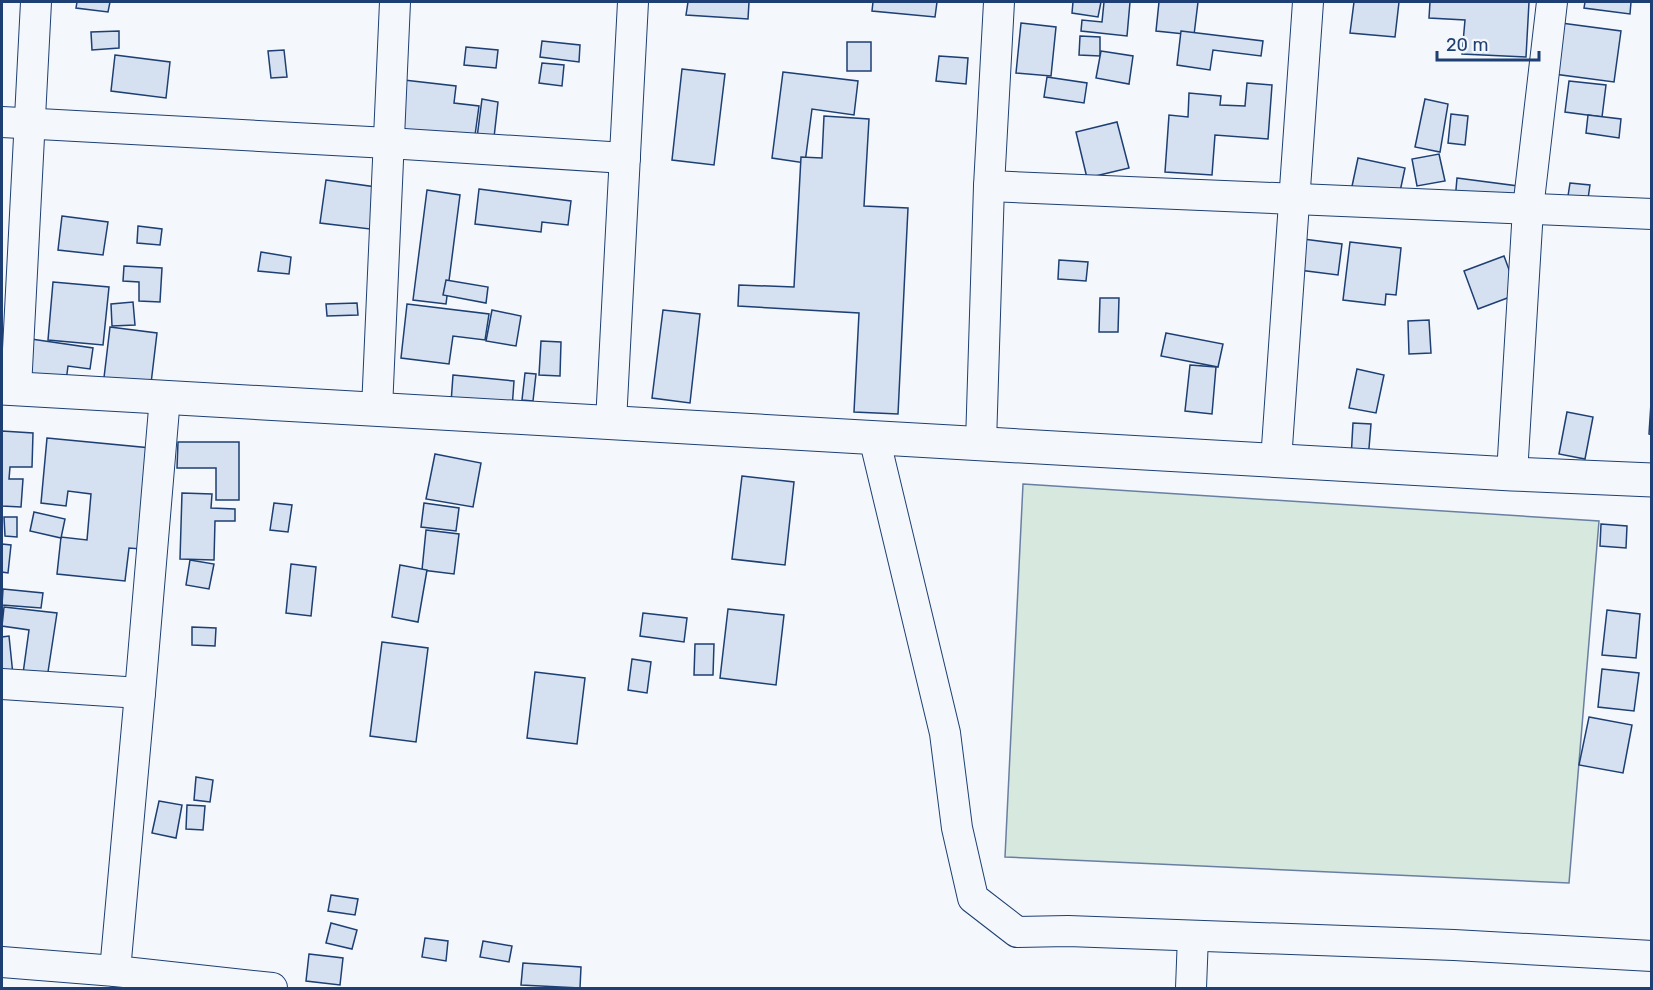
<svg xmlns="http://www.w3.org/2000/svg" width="1653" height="990" font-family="Rubik,sans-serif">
  <rect width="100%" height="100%" fill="#f4f7fb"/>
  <polygon fill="#d7e8df" stroke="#687fa3" stroke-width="1.5" points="1023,484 1599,521 1569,883 1005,857"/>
  <g fill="#d5e0f0" stroke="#1d3f73" stroke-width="1.5">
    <polygon points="77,2 110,2 108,12 76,8"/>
    <polygon points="688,2 749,2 748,19 686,15"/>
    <polygon points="873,2 937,2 935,17 872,11"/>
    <polygon points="1073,2 1101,2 1098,17 1072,13"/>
    <polygon points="1104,2 1130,2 1127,36 1081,31 1082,20 1102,22"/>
    <polygon points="1159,2 1198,2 1194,35 1156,31"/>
    <polygon points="1354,2 1399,2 1395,37 1350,33"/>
    <polygon points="1430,2 1529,2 1526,57 1462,54 1465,20 1429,18"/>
    <polygon points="1585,2 1631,2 1630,14 1584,8"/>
    <polygon points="1021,23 1056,27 1051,76 1016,73"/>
    <polygon points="1561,23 1621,31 1614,82 1554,74"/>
    <polygon points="119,31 119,48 92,50 91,32"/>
    <polygon points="1181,31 1263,41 1261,56 1213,50 1210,70 1177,65"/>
    <polygon points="1080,36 1100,37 1100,56 1079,55"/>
    <polygon points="542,41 580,45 579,62 540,57"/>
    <rect x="847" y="42" width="24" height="29"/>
    <polygon points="466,47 498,50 496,68 464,65"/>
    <polygon points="284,50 287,77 271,78 268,51"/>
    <polygon points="1101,51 1133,56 1129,84 1096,78"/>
    <polygon points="115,55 170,62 166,98 111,91"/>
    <polygon points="939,56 968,58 966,84 936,81"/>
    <polygon points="542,63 564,65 562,86 539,83"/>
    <polygon points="682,69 725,74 714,165 672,160"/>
    <polygon points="783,72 858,81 854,115 812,109 805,163 772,158"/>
    <polygon points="1047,77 1087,83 1084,103 1044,97"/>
    <polygon points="404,80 456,86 454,103 479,106 472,157 396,148"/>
    <polygon points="1569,81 1606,85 1602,117 1565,112"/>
    <polygon points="1247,83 1272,85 1268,139 1215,135 1212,175 1165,172 1169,115 1188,117 1189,93 1221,96 1220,105 1245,106"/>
    <polygon points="482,99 498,102 492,155 475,153"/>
    <polygon points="1425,99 1448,104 1440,152 1415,147"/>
    <polygon points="1451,114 1468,116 1465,145 1448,143"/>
    <polygon points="1588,115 1621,119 1619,138 1586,133"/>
    <polygon points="824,116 869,119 864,206 908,208 898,414 854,412 859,313 738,306 739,285 794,287 801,157 822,158"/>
    <polygon points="1117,122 1129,168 1087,178 1076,132"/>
    <polygon points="1439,154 1445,181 1417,186 1412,159"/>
    <polygon points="1358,158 1405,168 1398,201 1351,191"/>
    <polygon points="1457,178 1518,186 1515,208 1455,201"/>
    <polygon points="326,180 376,187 370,229 320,223"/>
    <polygon points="1570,183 1590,185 1586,212 1566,209"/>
    <polygon points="479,189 571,201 568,225 542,222 541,232 475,224"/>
    <polygon points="427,190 460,195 446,304 413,300"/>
    <polygon points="62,216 108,222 103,255 58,250"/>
    <polygon points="138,226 162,229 160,245 137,243"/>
    <polygon points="1303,239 1342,244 1338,275 1299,270"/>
    <polygon points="1350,242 1401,248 1396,295 1386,294 1385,305 1343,300"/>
    <polygon points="261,252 291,257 289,274 258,271"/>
    <polygon points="1504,256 1518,294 1478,309 1464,271"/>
    <polygon points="1059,260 1088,262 1086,281 1058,279"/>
    <polygon points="124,266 162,268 160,302 139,301 139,282 123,281"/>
    <polygon points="446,280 488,287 486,303 443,295"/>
    <polygon points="53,282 109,287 103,345 48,340"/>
    <polygon points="1100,298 1119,298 1118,332 1099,332"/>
    <polygon points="133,302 135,325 112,326 111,304"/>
    <polygon points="357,303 358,315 327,316 326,304"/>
    <polygon points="407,304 489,314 485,340 453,336 449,364 401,358"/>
    <polygon points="492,310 521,316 516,346 486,341"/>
    <polygon points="663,310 700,314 690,403 652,398"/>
    <polygon points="1429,320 1431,353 1409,354 1408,321"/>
    <polygon points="110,327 157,333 150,392 103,386"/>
    <polygon points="1166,333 1223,344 1218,367 1161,356"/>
    <polygon points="31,339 93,348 90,369 68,366 65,389 24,383"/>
    <polygon points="541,341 561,342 560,376 539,375"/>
    <polygon points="1190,365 1216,367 1212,414 1185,411"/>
    <polygon points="1357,369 1384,375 1376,413 1349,408"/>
    <polygon points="525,373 536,374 533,401 522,400"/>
    <polygon points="453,375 514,381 512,409 451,403"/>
    <polygon points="1651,403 1652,404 1652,435 1649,434"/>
    <polygon points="1567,412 1593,417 1585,459 1559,454"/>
    <polygon points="1353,423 1371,424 1368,460 1351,459"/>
    <polygon points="2,431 33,433 32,467 10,467 9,479 23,479 21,507 2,506"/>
    <polygon points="47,438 151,448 141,549 129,548 125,581 57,574 61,537 87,540 91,494 68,491 66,506 41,503"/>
    <polygon points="178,442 239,442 239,500 216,500 216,468 177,468"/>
    <polygon points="435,454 481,463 473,507 426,499"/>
    <polygon points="742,476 794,482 785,565 732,559"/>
    <polygon points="182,493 212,494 211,508 235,509 235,521 215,521 214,560 180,559"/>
    <polygon points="274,503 292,505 288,532 270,530"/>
    <polygon points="424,503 459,508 456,531 421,527"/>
    <polygon points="34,512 65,519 61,538 30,531"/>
    <polygon points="4,517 17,517 17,537 5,536"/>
    <polygon points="1601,524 1627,526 1626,548 1600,546"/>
    <polygon points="426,530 459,534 454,574 422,570"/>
    <polygon points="2,544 11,545 8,573 2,572"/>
    <polygon points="190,560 214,564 209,589 186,585"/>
    <polygon points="291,564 316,567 311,616 286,613"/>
    <polygon points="400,565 427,570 418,622 392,617"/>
    <polygon points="3,589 43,593 41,608 2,605"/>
    <polygon points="4,607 57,613 46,685 22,681 29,630 2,626"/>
    <polygon points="728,609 784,615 776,685 720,678"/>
    <polygon points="1607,610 1640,614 1636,658 1602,655"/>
    <polygon points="643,613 687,618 684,642 640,636"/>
    <polygon points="192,627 216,628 215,646 192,645"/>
    <polygon points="9,636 13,675 2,676 2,637"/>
    <polygon points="382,642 428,648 416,742 370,736"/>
    <polygon points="695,644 714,644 713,675 694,675"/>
    <polygon points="632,659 651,662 647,693 628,690"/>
    <polygon points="1602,669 1639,673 1634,711 1598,707"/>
    <polygon points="535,672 585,678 577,744 527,738"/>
    <polygon points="1589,717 1632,725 1623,773 1579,765"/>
    <polygon points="196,777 213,780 210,802 194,800"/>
    <polygon points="159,801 182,805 176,838 152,833"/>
    <polygon points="187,805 205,806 203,830 186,829"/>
    <polygon points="331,895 358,899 355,915 328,911"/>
    <polygon points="331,923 357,930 352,949 326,943"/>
    <polygon points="425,938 448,941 446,961 422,957"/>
    <polygon points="483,941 512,946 509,962 480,957"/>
    <polygon points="309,954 343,958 340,985 306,981"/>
    <polygon points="523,963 581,967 580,988 521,985"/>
  </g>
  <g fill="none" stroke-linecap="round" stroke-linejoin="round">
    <g stroke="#1d3f73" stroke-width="32">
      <g id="minor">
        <polyline points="2,122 388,143 625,158"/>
        <polyline points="989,186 1652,214"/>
        <polyline points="16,388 36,2"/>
        <polyline points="377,409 395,2"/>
        <polyline points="611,422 633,2"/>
        <polyline points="874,437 945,733 957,828 973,898 1017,932 1068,931 1454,945 1652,956"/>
        <polyline points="981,443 989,186 999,2"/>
        <polyline points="1276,461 1308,2"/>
        <polyline points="1512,474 1528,209 1552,2"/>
        <polyline points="2,684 140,693 165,397"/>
        <polyline points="140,693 115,971 272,988"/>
        <polyline points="2,962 115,971"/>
        <polyline points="1191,988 1193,936"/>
      </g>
    </g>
    <g stroke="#1d3f73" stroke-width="35">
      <polyline id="tertiary" points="2,388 1512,474 1652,480"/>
    </g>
    <use href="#minor" stroke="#f4f7fb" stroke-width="30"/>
    <use href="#tertiary" stroke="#f4f7fb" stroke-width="33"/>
  </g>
  <rect width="1653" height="990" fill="none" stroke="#1d3f73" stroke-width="6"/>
  <path d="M1437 51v9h102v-9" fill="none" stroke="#1d3f73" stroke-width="3"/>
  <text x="1446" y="51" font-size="18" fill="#1d3f73" stroke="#f4f7fb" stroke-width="4.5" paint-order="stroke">20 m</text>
</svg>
